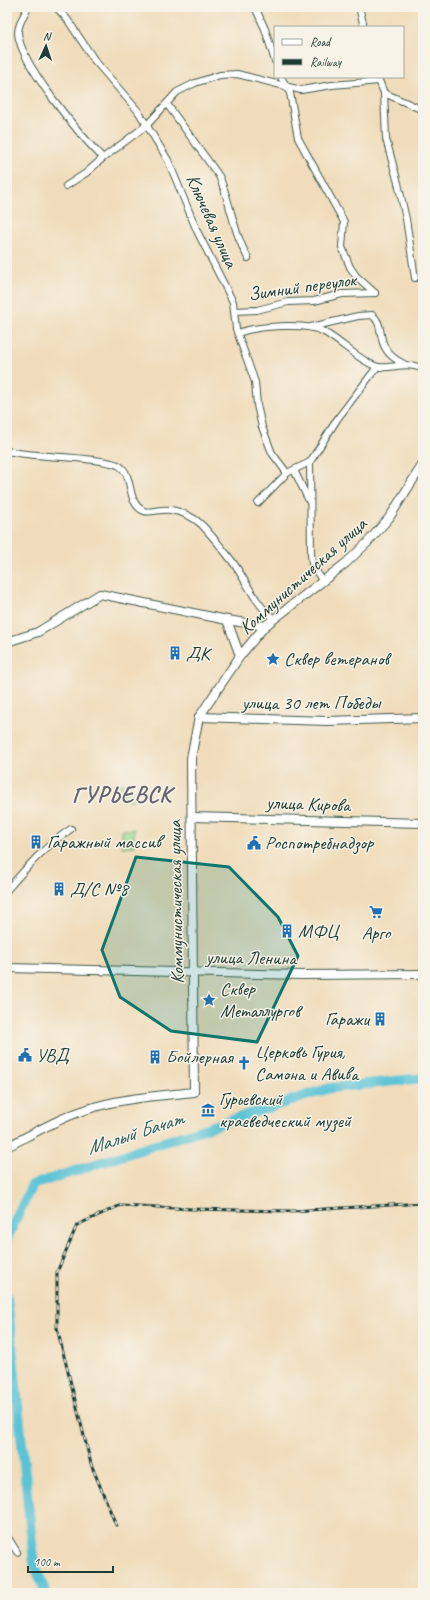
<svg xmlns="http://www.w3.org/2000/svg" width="430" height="1600" font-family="Caveat,sans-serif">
  <rect width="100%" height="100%" fill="#f7f3e8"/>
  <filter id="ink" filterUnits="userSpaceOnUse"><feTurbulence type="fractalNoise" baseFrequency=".025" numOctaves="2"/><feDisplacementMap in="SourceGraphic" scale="8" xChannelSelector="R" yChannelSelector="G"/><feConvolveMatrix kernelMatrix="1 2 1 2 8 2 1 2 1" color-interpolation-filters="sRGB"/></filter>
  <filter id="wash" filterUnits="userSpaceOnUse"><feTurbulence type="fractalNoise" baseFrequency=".012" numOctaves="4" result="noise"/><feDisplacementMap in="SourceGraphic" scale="16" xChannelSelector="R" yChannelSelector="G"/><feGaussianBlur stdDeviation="0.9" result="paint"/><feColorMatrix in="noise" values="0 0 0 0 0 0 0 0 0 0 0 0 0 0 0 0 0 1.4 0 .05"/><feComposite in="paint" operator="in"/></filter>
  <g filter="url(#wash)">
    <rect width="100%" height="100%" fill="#f0dcba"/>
    <g fill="#97d88f" stroke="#5b8a62">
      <polygon points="132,783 133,800 121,800 120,784"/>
      <polygon points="134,829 134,846 122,847 122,830"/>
    </g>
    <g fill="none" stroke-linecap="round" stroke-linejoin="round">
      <g stroke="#5ac3d6" stroke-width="10">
        <polyline points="7,1238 32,1185 330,1088 423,1078"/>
        <polyline points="7,1297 34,1563 46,1593"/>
      </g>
    </g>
  </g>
  <g filter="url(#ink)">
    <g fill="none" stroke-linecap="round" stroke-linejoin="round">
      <g stroke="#3e5548" stroke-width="8">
        <g id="street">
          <path d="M28,7C24,15 18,24 18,33C20,64 80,135 103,158"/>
          <polyline points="56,7 67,19 95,61 138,111 168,160 197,231 233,302 236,329 255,382 257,405 262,427 272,453 287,473"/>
          <polyline points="255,7 265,29 275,61"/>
          <polyline points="359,7 364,27"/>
          <polyline points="281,77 290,93 298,138 344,222 342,247 350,267 356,276 375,293"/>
          <polyline points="378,78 384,93 386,139 398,183 406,219 415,278"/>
          <polyline points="384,93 423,110"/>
          <path d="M167,104L219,176C231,203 233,232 248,258"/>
          <polyline points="66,186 86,173 103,158 147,125 177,92 195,83 220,75 237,74 301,90 332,85 379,81"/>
          <polyline points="234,311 257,310 288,302 314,301 342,294 375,293"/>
          <path d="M311,327L358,316L372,315C388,327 371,348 404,364"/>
          <path d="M238,333C257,326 307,322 324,332C342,342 357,359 375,366C387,371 406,360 423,369"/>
          <path d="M7,451C36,457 65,456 94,460C102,461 111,462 118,465C135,474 125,503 144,511C149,513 156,510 162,510C175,508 193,516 203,526C213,537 223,549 232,561C246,580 255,604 274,619"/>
          <polyline points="294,470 309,501"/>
          <polyline points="258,503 287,473 310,462"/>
          <polyline points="323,582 312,564 311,555 310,462 338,418 377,367"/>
          <path d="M7,890C26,868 46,845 71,829"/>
          <polyline points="7,1536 17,1552"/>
        </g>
      </g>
      <g stroke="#3e5548" stroke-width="10">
        <g id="secondary">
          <polyline points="227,620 265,626"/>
          <polyline points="7,642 38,632 100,594 227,620 240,656"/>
          <polyline points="199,717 327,721 423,718"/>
          <polyline points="192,817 423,823"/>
          <polyline points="7,968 302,975 423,974"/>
          <path d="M7,1147C32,1134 57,1119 85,1110C119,1098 158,1096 194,1092L191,758L199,717L240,656L265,626L346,563L367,543L389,518L423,464"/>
        </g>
      </g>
      <use href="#street" stroke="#fff" stroke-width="6"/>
      <use href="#secondary" stroke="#fff" stroke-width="8"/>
      <g stroke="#1f3d34" stroke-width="3">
        <polyline id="rail" points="116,1525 91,1464 57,1328 57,1272 77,1225 121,1205 192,1209 292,1211 423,1203"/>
      </g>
      <use href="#rail" stroke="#f7f3e8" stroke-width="1.5" stroke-dasharray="4.5" stroke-linecap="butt"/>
    </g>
  </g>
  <path fill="#0f766e" fill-opacity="0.2" stroke="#0f766e" stroke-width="3" stroke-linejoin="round" d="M136,857L229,867L278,917L298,956L257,1042L171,1031L120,997L102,950Z"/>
  <defs>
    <g id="building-bare" transform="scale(1.08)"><path d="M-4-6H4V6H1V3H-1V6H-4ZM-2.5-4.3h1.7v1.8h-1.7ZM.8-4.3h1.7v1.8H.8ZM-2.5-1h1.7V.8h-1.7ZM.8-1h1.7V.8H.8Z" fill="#1f6fb2" stroke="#f7f3e8" stroke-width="2.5" paint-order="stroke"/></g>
    <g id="sight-bare" transform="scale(1.08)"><path d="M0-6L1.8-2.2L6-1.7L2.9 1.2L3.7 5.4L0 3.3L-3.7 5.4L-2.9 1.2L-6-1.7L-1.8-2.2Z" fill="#1f6fb2" stroke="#f7f3e8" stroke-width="2.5" paint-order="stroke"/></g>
    <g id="civic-bare" transform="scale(1.08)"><path d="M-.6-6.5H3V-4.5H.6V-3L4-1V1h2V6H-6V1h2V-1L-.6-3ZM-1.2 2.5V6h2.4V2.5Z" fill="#1f6fb2" stroke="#f7f3e8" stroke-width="2.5" paint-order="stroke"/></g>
    <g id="supermarket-bare" transform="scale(1.08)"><path d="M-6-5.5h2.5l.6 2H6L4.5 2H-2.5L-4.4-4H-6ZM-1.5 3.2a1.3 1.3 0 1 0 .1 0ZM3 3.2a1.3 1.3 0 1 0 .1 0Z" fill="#1f6fb2" stroke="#f7f3e8" stroke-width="2.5" paint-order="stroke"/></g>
    <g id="church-bare" transform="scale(1.08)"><path d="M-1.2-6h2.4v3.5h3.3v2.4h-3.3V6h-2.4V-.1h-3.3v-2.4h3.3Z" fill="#1f6fb2" stroke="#f7f3e8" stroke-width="2.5" paint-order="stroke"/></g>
    <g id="museum-bare" transform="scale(1.08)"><path d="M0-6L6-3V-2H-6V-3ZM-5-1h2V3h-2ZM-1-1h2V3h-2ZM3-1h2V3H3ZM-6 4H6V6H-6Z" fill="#1f6fb2" stroke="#f7f3e8" stroke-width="2.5" paint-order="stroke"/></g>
  </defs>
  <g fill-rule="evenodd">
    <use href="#building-bare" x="175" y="653"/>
    <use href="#sight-bare" x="273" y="659"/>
    <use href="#building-bare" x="36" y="842"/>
    <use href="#civic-bare" x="254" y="843"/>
    <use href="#building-bare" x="59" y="889"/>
    <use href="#supermarket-bare" x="376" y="912"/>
    <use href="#building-bare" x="287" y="931"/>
    <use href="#sight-bare" x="209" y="1000"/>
    <use href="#building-bare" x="380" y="1019"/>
    <use href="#civic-bare" x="25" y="1055"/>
    <use href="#building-bare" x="155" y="1057"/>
    <use href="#church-bare" x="244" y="1063"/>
    <use href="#museum-bare" x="208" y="1110"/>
  </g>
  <g text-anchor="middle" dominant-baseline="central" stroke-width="3" stroke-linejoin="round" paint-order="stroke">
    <g font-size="19" fill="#1f3d34" stroke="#f7f3e8">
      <text transform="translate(212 221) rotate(66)">Ключевая улица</text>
      <text transform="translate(302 287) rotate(-8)">Зимний переулок</text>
      <text transform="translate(303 576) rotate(-42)">Коммунистическая улица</text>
      <text x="311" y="703">улица 30 лет Победы</text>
      <text transform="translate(308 804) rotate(2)">улица Кирова</text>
      <text transform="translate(176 902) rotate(-91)">Коммунистическая улица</text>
      <text transform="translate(251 958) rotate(1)">улица Ленина</text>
    </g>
    <g font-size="19" fill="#1f3d34" stroke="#f7f3e8" text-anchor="start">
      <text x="186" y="653">ДК</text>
      <text x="284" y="659">Сквер ветеранов</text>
      <text x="47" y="842">Гаражный массив</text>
      <text x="265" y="843">Роспотребнадзор</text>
      <text x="70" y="889">Д/С №8</text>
      <text x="298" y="931">МФЦ</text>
      <text x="376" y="933" text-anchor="middle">Арго</text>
      <text x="220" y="989">Сквер<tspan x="220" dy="22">Металлургов</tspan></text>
      <text x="369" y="1019" text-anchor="end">Гаражи</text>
      <text x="255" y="1052">Церковь Гурия,<tspan x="255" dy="22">Самона и Авива</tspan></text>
      <text x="36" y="1055">УВД</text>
      <text x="166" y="1057">Бойлерная</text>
      <text x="219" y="1099">Гурьевский<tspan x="219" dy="22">краеведческий музей</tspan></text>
    </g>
    <g font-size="20" font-style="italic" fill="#2e5e5c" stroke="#f7f3e8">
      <text transform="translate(135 1133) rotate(-18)">Малый Бачат</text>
    </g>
    <g font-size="23" font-weight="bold" letter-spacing="1" fill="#64656d" stroke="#f7f3e8">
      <text x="122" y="794">ГУРЬЕВСК</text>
    </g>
  </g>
  <rect width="430" height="1600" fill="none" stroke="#f7f3e8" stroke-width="24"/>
  <rect x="274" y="26" width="130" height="52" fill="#f7f3e8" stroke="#a1aaa0"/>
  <rect x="282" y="39" width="20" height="6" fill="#ffffff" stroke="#a1aaa0"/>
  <text x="310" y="46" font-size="12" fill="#1f3d34">Road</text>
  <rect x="282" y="59" width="20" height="6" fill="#1f3d34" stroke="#a1aaa0"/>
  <text x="310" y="66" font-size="12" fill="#1f3d34">Railway</text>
  <g transform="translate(46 46) rotate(3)" stroke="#f7f3e8" stroke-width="3" paint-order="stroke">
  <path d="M0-3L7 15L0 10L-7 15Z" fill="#1f3d34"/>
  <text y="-6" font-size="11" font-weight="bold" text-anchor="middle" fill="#1f3d34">N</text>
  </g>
  <path d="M28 1566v6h85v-6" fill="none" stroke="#1f3d34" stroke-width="2"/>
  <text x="34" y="1566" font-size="12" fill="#1f3d34" stroke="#f7f3e8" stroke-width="3" paint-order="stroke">100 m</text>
</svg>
